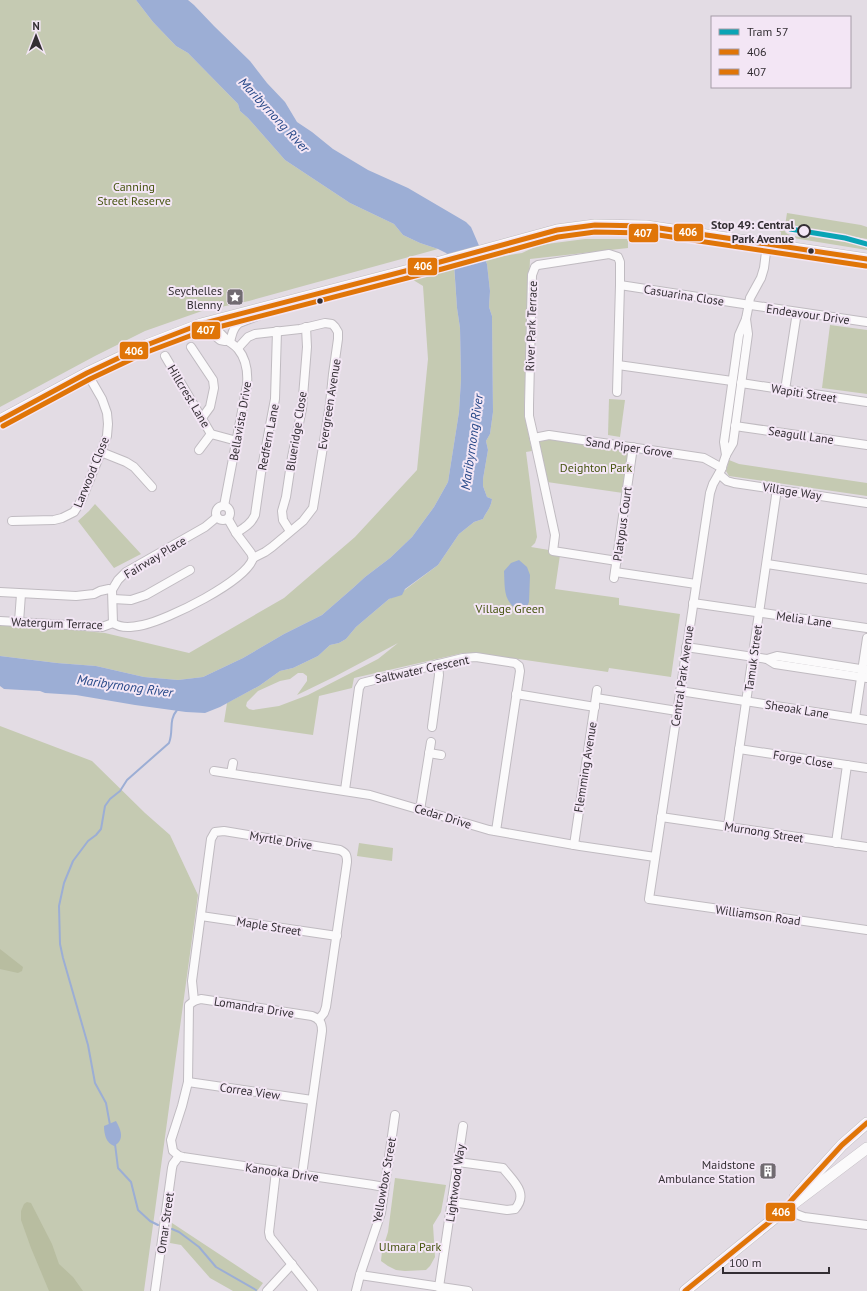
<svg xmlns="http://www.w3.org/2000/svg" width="867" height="1291" font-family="'PT Sans',sans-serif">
  <rect width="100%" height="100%" fill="#e3dce4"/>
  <g fill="#c5cab2" fill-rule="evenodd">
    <polygon points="0,0 136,0 153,22 176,46 188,53 238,104 240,111 248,118 285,160 350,203 394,224 403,235 420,243 438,249 249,301 202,311 145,331 95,356 0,407"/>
    <path d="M787,213L861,225L867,227V239L787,226L785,232C790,237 802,237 809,238V234L848,240L867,246V250L781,236V232L779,231L780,225L785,226Z"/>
    <path d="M585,239H628V248L530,259L524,413L532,451L526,452L537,537L535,543L531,547L549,550V554L560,555L555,589L619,598V605L680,614L671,677L609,668L608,672L476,653H463L354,678L352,688L319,696L313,735L224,722L227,703L259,686L280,671L293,668L318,656L330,645L339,643L346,639L356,627L389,599L398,595L438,565L459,534L474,522L483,519C486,512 491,508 492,499L487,497L483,486V479L488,450L486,441L490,434L493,412L492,316L489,307L490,291L487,264L485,259L522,253L539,245ZM398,643L378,659L308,695L279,706L253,710L249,709L246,706L247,702L258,691L280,681L290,679L298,673H303L307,676V681L297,695L334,677Z"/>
    <polygon points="454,266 457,308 460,328 461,379 459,412 448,482 434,507 412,537 390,558 365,577 353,588 322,615 284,634 243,658 203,677 178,680 144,677 96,666 57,663 0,656 0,623 105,633 189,653 284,598 355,537 417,470 428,359 423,286 410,278"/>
    <polygon points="830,325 867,330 867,394 822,388"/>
    <polygon points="609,399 625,400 620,437 608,435"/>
    <polygon points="547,439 629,450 623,493 547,482 539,447 540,440"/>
    <polygon points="729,460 739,464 867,483 867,496 729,476 726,471"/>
    <polygon points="95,504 141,554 114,568 78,521 89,511"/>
    <polygon points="0,726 92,761 145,813 170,835 198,895 144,1291 0,1291"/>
    <polygon points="359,843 393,848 392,861 357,856"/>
    <polygon points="395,1178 446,1185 441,1212 433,1225 435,1257 430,1266 426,1270 405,1271 396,1270 388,1266 381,1261 382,1251 388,1232"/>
    <polygon points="172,1223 263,1283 257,1291 233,1291 210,1278 181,1245 170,1243"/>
  </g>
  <g fill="#b8bda0">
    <polygon points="0,949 23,967 22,971 18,973 0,969"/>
    <polygon points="27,1202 31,1203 52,1244 59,1264 73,1277 83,1291 49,1291 31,1248 21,1220 21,1211 24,1204"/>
  </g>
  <g fill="#9caed5">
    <path d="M136,0H188L194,5L214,26L250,61L267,83L285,102L297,122L312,132L333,149L368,170L408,188L466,222L471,227L487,264L490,291L489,307L492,316L493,412L490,434L486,441L488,450L483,479V486L487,497L492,499C491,508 486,512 483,519L474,522L459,534L438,565L405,589L402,595L389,599L356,627L346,639L339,643L330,645L318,656L293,668L280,671L259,686L220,707L205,713L186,712L135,705L76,695L45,693L40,691L4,689L0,686V656L57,663L96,666L144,677L178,680L203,677L243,658L284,634L322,615L353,588L365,577L390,558L412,537L434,507L448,482L459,412L461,379L460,328L457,308L454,264L451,258L446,253L438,249L420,243L403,235L394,224L350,203L285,160L248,118L240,111L238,104L188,53L176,46L153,22Z"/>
    <path d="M519,560L527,567L530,575L529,602L525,611L519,612C503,600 505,590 504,571L511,563Z"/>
    <path d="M116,1121C121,1130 125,1140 114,1146C106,1143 104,1134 104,1126Z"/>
  </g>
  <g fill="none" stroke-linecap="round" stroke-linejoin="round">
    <g stroke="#9caed5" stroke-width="2">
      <path d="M110,1125L106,1103L95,1083L88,1045L63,958L60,944L59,906L64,883L73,861L88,841L96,835L101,829L105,806L110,799L120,791L127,780L169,743C174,730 168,721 177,710"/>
      <polyline points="115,1144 118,1168 131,1182 138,1210 150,1221 158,1225"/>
      <polyline points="172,1229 179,1232 199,1247 216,1267 256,1290"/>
    </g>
    <g stroke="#c0bbc1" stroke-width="10">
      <g id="minor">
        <polyline points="620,285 737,303 867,322"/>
        <polyline points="746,319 748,334 733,443 726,455 721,470 713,484 710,493 649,899 867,930"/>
        <path d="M208,322C215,327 220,333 226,339C230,343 235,345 238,349C247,360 248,373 247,385L224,506"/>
        <polyline points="201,324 220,340 225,341"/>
        <path d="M230,342C232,334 233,328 239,323L276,309"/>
        <polyline points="191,347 213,380 214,388 210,407 202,418"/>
        <polyline points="238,348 248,337 255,334 300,329 325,323 332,324 335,327 338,332 338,339 333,374 330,404 313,508 303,521 272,547 265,552 253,558"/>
        <polyline points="165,356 211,434 237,441"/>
        <polyline points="618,365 732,381"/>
        <polyline points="741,383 867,402"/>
        <polyline points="785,390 797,312"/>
        <polyline points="617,392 620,285 620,262 618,257 609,254 538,265 535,267 532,275 529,405 529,416 534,438 555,535 553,551 617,561"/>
        <polyline points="735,426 867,445"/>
        <polyline points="534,438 549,435 704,458 722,468"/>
        <polyline points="199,450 211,434"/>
        <polyline points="101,452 126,462 134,467 152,487"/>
        <polyline points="726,455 724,442 739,335 746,319 750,298 761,278 764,268 767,244"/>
        <polyline points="719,474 727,481 734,483 867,503"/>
        <circle cx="223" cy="513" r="7"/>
        <polyline points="228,519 236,533 251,553 253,558"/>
        <polyline points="12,521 54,520 62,518 74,512 81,501 101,452 107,436 108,424 107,413 102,399 87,373"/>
        <polyline points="290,531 283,520 282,511 286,497 292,457 302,409 307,347 306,327"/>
        <path d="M236,533C244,528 251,524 255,515L261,473L275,399L277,331"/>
        <polyline points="767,564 867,579"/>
        <polyline points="615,572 696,584"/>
        <polyline points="614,578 633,447"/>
        <path d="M112,590L113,623C122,629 133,627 143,625C167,620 247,581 253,558"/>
        <polyline points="0,592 76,596 94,594 100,591 109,589 112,590 118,580 126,572 205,527 217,517"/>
        <polyline points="113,599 131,600 146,595 190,570"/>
        <polyline points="693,603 867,628"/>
        <polyline points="0,621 102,627 113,623"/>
        <polyline points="19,622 21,594"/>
        <polyline points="686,647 767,659 775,664 867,678"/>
        <polyline points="767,659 777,656 867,670"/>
        <polyline points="680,691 867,720"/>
        <polyline points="516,694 595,707"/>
        <polyline points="596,698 677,711"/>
        <polyline points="855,718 867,638"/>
        <polyline points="432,727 439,675 438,664"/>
        <polyline points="739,749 867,768"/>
        <polyline points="429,753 441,755"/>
        <polyline points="214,771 370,795 489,830 580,846 655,857"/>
        <polyline points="231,773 233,763"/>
        <polyline points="345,790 359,688 362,683 463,658 476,657 515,663 519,666 520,671 496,831"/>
        <polyline points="420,810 431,742"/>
        <polyline points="661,817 867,847"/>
        <polyline points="728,826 777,489"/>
        <polyline points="836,843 847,765"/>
        <polyline points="574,845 597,690"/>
        <polyline points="201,916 337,936"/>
        <path d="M194,1001L192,981L211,839L215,832L224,831L340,850C346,853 347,855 347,862L326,1007L324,1013L319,1019"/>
        <polyline points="188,1082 312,1100"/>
        <polyline points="276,1171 269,1232 270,1237 313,1291"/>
        <path d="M302,1175L322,1031C322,1023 320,1019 312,1016L201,999L194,1001L189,1005L188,1082L182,1106L171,1140L173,1151L179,1156L183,1157L373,1185L384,1187"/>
        <path d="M452,1202L507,1210L515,1209C529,1193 513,1181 503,1168L458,1162"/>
        <polyline points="790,1207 796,1214 804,1217 867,1225"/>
        <polyline points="360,1275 468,1291"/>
        <polyline points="439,1287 463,1126"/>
        <polyline points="155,1291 172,1168 173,1164 179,1156"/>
        <polyline points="267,1291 292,1264"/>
        <polyline points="356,1291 360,1275 381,1213 395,1115"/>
      </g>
    </g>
    <g stroke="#c0bbc1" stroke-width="12">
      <g id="major">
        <polyline points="0,420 87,373 144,346 201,324 440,262 557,230 595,225 646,226 867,259"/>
        <polyline points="795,1197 842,1145 867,1123"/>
        <polyline points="685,1291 777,1216 867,1148"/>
      </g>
    </g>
    <use href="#minor" stroke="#fbfafb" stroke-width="8"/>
    <use href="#major" stroke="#fbfafb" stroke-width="11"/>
    <g stroke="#f3e6f5" stroke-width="8">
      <g id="bus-1">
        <polyline points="0,420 87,373 144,346 201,324 440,262 557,230 595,225 646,226 867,259"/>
        <polyline points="685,1291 777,1216 842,1145 867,1123"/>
      </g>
    </g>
    <g stroke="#f3e6f5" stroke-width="8">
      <polyline id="bus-2" points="3,426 90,379 147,352 203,331 442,269 558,237 595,232 645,233 866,266"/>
    </g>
    <use href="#bus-1" stroke="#e07508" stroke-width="5"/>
    <use href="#bus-2" stroke="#e07508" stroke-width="5"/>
    <g stroke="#f3e6f5" stroke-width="8">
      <polyline id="tram-1" points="790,229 845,238 867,244"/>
    </g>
    <use href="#tram-1" stroke="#0aa4b5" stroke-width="5"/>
  </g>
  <defs>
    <g id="sight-square" transform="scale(0.9)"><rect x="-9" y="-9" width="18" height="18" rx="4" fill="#716b71" stroke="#f3e6f5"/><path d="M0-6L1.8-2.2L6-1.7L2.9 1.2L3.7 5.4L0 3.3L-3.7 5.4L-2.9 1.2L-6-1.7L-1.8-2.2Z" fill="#fff"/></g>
    <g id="building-square" transform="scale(0.9)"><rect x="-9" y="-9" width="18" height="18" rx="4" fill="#716b71" stroke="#f3e6f5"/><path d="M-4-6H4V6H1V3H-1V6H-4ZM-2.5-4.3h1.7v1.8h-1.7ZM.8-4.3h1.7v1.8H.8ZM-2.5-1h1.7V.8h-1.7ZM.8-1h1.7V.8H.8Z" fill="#fff"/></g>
  </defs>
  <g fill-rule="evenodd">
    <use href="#sight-square" x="235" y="297"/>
    <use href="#building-square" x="768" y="1171"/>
  </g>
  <circle fill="#f3e6f5" stroke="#332e33" stroke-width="2" cx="804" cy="231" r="6"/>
  <g fill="#332e33" stroke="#f3e6f5" stroke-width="1.5">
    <circle cx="811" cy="251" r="3.5"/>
    <circle cx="320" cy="301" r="3.5"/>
  </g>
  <g text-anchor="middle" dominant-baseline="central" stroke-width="4" stroke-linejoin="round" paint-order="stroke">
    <g font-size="12" fill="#475511" stroke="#f3e6f5">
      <text x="134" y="186">Canning<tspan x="134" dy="14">Street Reserve</tspan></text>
      <text x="596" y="467">Deighton Park</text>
      <text x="510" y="608">Village Green</text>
      <text x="410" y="1246">Ulmara Park</text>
    </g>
    <g font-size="12" font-weight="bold" fill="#332e33" stroke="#f3e6f5" text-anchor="end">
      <text x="794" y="224">Stop 49: Central<tspan x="794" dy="14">Park Avenue</tspan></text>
    </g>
    <g font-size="12" fill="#332e33" stroke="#f3e6f5" text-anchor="end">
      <text x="222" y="290">Seychelles<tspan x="222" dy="14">Blenny</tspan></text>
      <text x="755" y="1164">Maidstone<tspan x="755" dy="14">Ambulance Station</tspan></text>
    </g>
    <g font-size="12" fill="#332e33" stroke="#f3e6f5">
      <text transform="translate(684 295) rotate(9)">Casuarina Close</text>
      <text transform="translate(808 314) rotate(8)">Endeavour Drive</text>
      <text transform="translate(531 326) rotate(-88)">River Park Terrace</text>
      <text transform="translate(804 393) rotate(9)">Wapiti Street</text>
      <text transform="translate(189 396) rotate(59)">Hillcrest Lane</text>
      <text transform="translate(329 404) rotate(-81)">Evergreen Avenue</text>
      <text transform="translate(240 421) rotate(-80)">Bellavista Drive</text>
      <text transform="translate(296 431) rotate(-81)">Blueridge Close</text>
      <text transform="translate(801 435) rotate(8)">Seagull Lane</text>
      <text transform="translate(268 437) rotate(-79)">Redfern Lane</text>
      <text transform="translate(629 447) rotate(8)">Sand Piper Grove</text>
      <text transform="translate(91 472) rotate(-68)">Larwood Close</text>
      <text transform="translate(792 491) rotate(9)">Village Way</text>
      <text transform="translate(622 524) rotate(-82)">Platypus Court</text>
      <text transform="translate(155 557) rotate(-31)">Fairway Place</text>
      <text transform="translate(804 619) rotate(8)">Melia Lane</text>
      <text transform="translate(57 623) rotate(2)">Watergum Terrace</text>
      <text transform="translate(753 658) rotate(-82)">Tamuk Street</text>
      <text transform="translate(422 669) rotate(-12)">Saltwater Crescent</text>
      <text transform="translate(682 676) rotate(-82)">Central Park Avenue</text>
      <text transform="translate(797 709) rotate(9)">Sheoak Lane</text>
      <text transform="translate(803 759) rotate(9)">Forge Close</text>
      <text transform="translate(585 767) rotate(-81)">Flemming Avenue</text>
      <text transform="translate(443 816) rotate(17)">Cedar Drive</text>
      <text transform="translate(764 832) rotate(9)">Murnong Street</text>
      <text transform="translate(281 840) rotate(9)">Myrtle Drive</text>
      <text transform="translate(758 915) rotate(8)">Williamson Road</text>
      <text transform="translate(269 926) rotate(9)">Maple Street</text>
      <text transform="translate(254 1007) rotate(9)">Lomandra Drive</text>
      <text transform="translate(250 1091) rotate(8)">Correa View</text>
      <text transform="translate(282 1172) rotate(8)">Kanooka Drive</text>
      <text transform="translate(384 1180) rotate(-80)">Yellowbox Street</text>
      <text transform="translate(455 1183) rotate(-82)">Lightwood Way</text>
      <text transform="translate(165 1223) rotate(-82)">Omar Street</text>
    </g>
    <g font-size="13" font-style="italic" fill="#254787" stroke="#f3e6f5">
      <text transform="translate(274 115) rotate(47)">Maribyrnong River</text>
      <text transform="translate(472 442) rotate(-82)">Maribyrnong River</text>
      <text transform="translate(125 686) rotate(8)">Maribyrnong River</text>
    </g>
  </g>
  <g stroke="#f3e6f5" stroke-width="1.5">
    <rect x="673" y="223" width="31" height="19" rx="4" fill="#e07508"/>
    <rect x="628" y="223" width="31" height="20" rx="4" fill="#e07508"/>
    <rect x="407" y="257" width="31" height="19" rx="4" fill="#e07508"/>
    <rect x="191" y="321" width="30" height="19" rx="4" fill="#e07508"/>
    <rect x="119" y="341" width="30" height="19" rx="4" fill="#e07508"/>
    <rect x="765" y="1202" width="31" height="20" rx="4" fill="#e07508"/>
  </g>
  <g font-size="11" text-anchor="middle" font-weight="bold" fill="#fff">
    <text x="688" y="236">406</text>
    <text x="643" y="237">407</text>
    <text x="423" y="270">406</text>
    <text x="206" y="334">407</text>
    <text x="134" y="355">406</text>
    <text x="781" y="1216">406</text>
  </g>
  <rect x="711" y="16" width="140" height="72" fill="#f3e6f5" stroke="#a69ca7"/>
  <rect x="719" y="29" width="20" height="6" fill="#0aa4b5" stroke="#a69ca7"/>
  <text x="747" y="36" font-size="12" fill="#332e33">Tram 57</text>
  <rect x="719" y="49" width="20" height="6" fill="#e07508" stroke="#a69ca7"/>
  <text x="747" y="56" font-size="12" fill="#332e33">406</text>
  <rect x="719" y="69" width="20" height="6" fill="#e07508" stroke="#a69ca7"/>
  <text x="747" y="76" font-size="12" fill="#332e33">407</text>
  <g transform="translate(36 36)" stroke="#f3e6f5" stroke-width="3" paint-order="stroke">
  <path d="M0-3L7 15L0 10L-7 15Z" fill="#332e33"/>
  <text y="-6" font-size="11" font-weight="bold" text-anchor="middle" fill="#332e33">N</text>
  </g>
  <path d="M723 1267v6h106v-6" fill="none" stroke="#332e33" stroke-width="2"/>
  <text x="729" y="1267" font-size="12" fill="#332e33" stroke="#f3e6f5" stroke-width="3" paint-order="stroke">100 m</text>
</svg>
